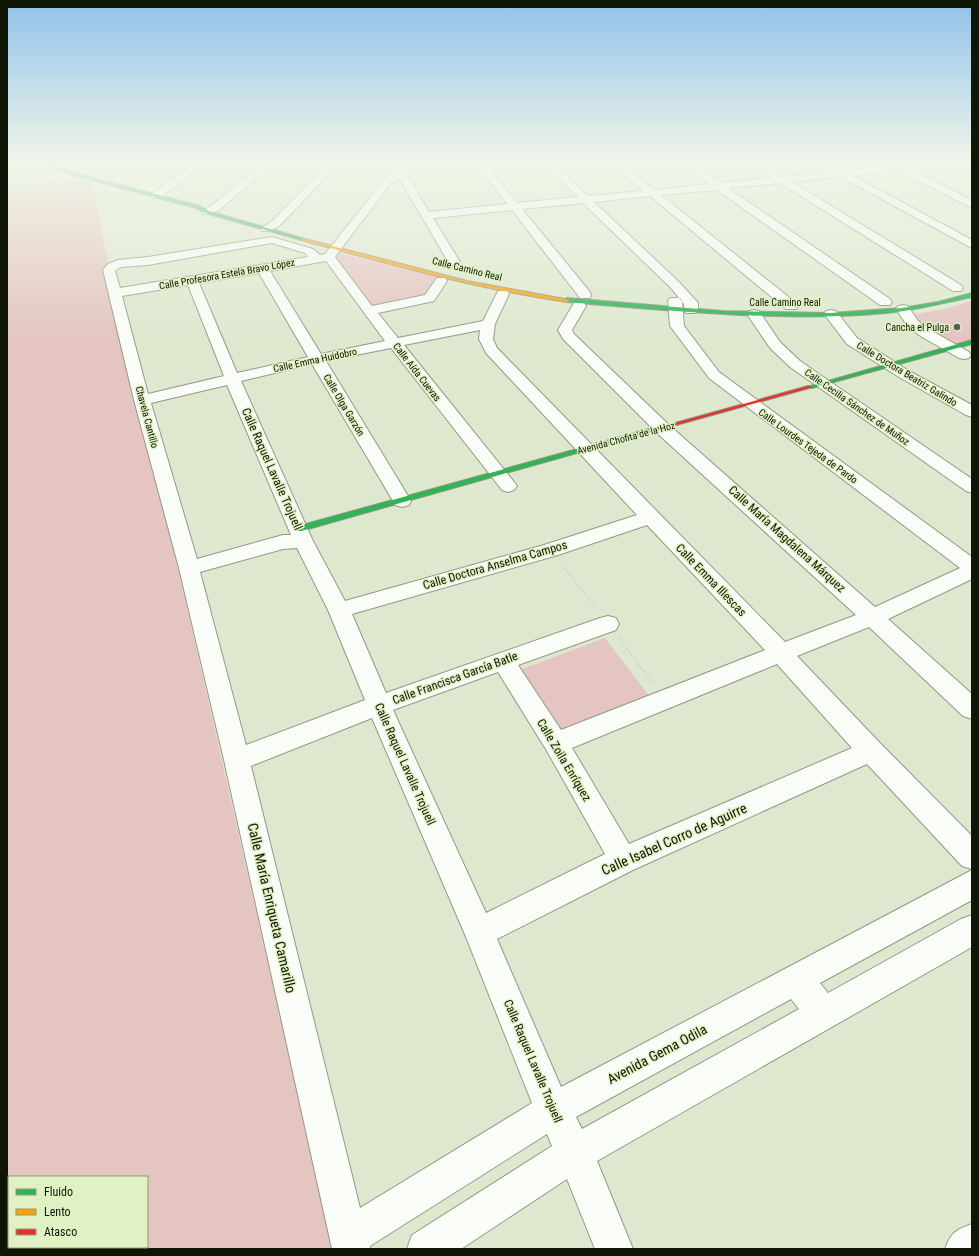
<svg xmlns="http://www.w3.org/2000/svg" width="979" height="1256" font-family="'Roboto Condensed',sans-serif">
  <rect width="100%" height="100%" fill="#dee8ce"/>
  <g fill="#e4c5c1" fill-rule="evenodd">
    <path d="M90,181L95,194L104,243L333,1249H7V185ZM9,1177H147V1247H9Z"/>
    <polygon points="339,253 437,277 423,297 372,306 334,258"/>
    <polygon points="972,300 972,339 953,344 925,329 907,316 949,308"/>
    <polygon points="605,638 650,697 554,733 514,672"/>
  </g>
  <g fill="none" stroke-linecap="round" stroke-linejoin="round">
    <g stroke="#b2d8ee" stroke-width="3">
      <polyline points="101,181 123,173 133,163"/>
      <polyline points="7,186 54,183 85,187"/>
    </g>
    <g stroke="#929985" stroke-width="2">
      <g id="street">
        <polygon points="195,163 205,163 160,198 152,198 151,196 152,194"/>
        <polygon points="264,163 274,163 219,210 211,214 203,214 202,212 211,206"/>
        <polygon points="330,163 340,163 279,226 270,231 262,231 260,229 271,222"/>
        <path d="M391,163H400L429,212L507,204L476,163H485L517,203L578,197L544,163H554L588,196L643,191L611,163H621L654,190L709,184L681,163H692L721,183L772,178L750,163H761L784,177L900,165L960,163L956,166L912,170L972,200V207L968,206L899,171L853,176L972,240V248L841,177L792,182L961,285L963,288L961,291H953L780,183L728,188L890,299L892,302L890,305H880L717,190L661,195L796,303L798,306L796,309H786L650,196L594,202L679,282L698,303V310L696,313H686L684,310V304L671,288L583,203L522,209L590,292L591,295L590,298H580L512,210L433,218L460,262L458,265H450L399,178L391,183L335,257L372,306L425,295L437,278H445L447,281L434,301L378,313L398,338L483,321L498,291H508L509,294L495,324L493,339L497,348L785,642L856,615L657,433L563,339L558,330L574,303H584L586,306L572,330L574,334L669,425L875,607L960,568L709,378L670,326L668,301L670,298H680L682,301L684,326L719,372L972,557V579L888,619L972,694V719L963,716L869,627L797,656L880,743L972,836V869L962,866L867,764L633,870L497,939L561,1087L972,870V900L820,983L828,993L961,919L972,915V947L597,1161L633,1249H595L567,1179L461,1249H407L412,1235L552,1146L547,1134L370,1246V1249H332L224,760L179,568L134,400L103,270L108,264L118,260L148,257L272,237L313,249L320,255L325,254L385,179L395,171ZM272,243L305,253L308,257L120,288L115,271L121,267L148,265ZM326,261L385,341L321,354L270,271ZM259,273L308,357L237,373L199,283ZM188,285L224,376L148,394L122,296ZM480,330L479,339L486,353L637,515L544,545L345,601L313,541L241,381L312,364L393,501L395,505L402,507L409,505L411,501L326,361L391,348L502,490L508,492L514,490L517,486L514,482L404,345ZM227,385L291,535H283L197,559L151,403ZM647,525L765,650L561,730L518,665L616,630L619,624L616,618L608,616L600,618L386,693L352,614L558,555ZM297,548L328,610L365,700L246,745L200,572L283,549ZM777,664L852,748L629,844L572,748ZM498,672L547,751L605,854L486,913L393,710ZM372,718L466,937L532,1103L360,1208L251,766ZM791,999L799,1009L582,1129L576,1117Z"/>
        <polygon points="903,305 908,306 918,321 932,331 969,352 971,355 969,358 964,359 959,358 922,337 908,327 896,309 898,306"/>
        <polygon points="754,310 759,311 780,342 800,361 972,479 972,493 966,491 790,367 770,348 747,314 749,311"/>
        <polygon points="831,310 836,311 857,338 909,371 972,405 972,417 966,415 899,377 847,344 824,314 826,311"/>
        <path d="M972,1224V1249H945C951,1232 956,1230 972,1224Z"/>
      </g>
    </g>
    <g stroke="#929985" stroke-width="2">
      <g id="fast">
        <polygon points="40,163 46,163 74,173 200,206 209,211 305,239 301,240 205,213 196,208 72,175"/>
        <path d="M972,293V297C949,302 927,307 904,311C850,318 794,317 740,315C682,312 624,307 567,302L564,300L567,298L723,311L831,313L902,308L938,302Z"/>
        <polygon points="972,340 972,344 812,388 807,387"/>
        <polygon points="660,426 663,428 662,429 301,531 295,531 294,529 295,527"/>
      </g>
    </g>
    <g stroke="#929985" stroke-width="2">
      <path id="slow" d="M301,238L467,281L570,300L567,302C477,289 389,264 301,240Z"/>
    </g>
    <g stroke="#929985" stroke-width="2">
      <polygon id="jam" points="808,386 813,387 662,429 660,430 657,428"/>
    </g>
    <g stroke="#cacdc6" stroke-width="1" stroke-dasharray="0.5 1.5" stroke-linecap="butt">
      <polyline points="132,176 141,163"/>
      <polyline points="76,256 67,203 75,197 91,193"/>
    </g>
    <polyline stroke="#cacdc6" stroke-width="1.5" stroke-dasharray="0.5 2" stroke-linecap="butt" points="76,255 77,259"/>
    <g stroke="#cacdc6" stroke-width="2.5" stroke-dasharray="1 3" stroke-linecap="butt">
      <polyline points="562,565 596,608"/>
      <polyline points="619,639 653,683"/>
    </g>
    <use href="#street" fill="#fafcf8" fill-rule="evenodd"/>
    <use href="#fast" fill="#30b455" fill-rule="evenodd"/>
    <use href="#slow" fill="#ff9f0a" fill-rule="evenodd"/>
    <use href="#jam" fill="#e5322d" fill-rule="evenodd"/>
  </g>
  <linearGradient id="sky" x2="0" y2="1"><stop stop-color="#92c2ea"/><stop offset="0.48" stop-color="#f0f5e9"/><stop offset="1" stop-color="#f0f5e9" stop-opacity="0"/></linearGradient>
  <rect width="979" height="339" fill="url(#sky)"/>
  <circle fill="#58604c" stroke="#e0f2c4" stroke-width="1.5" cx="957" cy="327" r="4"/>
  <g text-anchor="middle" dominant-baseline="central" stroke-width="3" stroke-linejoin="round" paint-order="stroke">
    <g font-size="10" fill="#101606" stroke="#e0f2c4">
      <text transform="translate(467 269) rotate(14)">Calle Camino Real</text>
      <text transform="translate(227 274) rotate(-10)">Calle Profesora Estela Bravo López</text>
      <text x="785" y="302">Calle Camino Real</text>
      <text transform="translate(315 360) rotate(-12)">Calle Emma Huidobro</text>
      <text transform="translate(417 372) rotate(52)">Calle Aída Cuevas</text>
      <text transform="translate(907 374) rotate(31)">Calle Doctora Beatriz Galindo</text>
      <text transform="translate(344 405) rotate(59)">Calle Olga Garzón</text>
      <text transform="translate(857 407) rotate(35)">Calle Cecilia Sánchez de Muñoz</text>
      <text transform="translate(147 417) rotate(75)">Chavela Cantillo</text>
      <text transform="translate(626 438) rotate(-15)">Avenida Chofita de la Hoz</text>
      <text transform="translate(808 446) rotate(36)">Calle Lourdes Tejeda de Pardo</text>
    </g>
    <g font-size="10" fill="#101606" stroke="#e0f2c4" text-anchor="end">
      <text x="949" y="327">Cancha el Pulga</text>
    </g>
    <g font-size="12" fill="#101606" stroke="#e0f2c4">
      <text transform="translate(272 469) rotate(66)">Calle Raquel Lavalle Trojuell</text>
      <text transform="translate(787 539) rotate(42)">Calle María Magdalena Márquez</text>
      <text transform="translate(495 565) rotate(-16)">Calle Doctora Anselma Campos</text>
      <text transform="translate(711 580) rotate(46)">Calle Emma Illescas</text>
      <text transform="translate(455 678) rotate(-20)">Calle Francisca García Batle</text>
      <text transform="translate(564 760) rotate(59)">Calle Zoila Enríquez</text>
      <text transform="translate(405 764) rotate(66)">Calle Raquel Lavalle Trojuell</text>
      <text transform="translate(533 1061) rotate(67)">Calle Raquel Lavalle Trojuell</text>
    </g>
    <g font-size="14" fill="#101606" stroke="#e0f2c4">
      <text transform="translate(674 839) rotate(-24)">Calle Isabel Corro de Aguirre</text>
      <text transform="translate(272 908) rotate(77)">Calle María Enriqueta Camarillo</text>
      <text transform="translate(657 1054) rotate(-28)">Avenida Gema Odila</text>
    </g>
  </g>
  <rect width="979" height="1256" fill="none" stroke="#101606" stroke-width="16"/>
  <rect x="8" y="1176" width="140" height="72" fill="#e0f2c4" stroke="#8d9a78"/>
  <rect x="16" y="1189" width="20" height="6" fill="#30b455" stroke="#8d9a78"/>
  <text x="44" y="1196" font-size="12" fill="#101606">Fluido</text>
  <rect x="16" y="1209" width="20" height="6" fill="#ff9f0a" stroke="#8d9a78"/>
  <text x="44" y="1216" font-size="12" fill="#101606">Lento</text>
  <rect x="16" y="1229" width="20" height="6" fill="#e5322d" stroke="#8d9a78"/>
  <text x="44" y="1236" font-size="12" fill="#101606">Atasco</text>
</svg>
